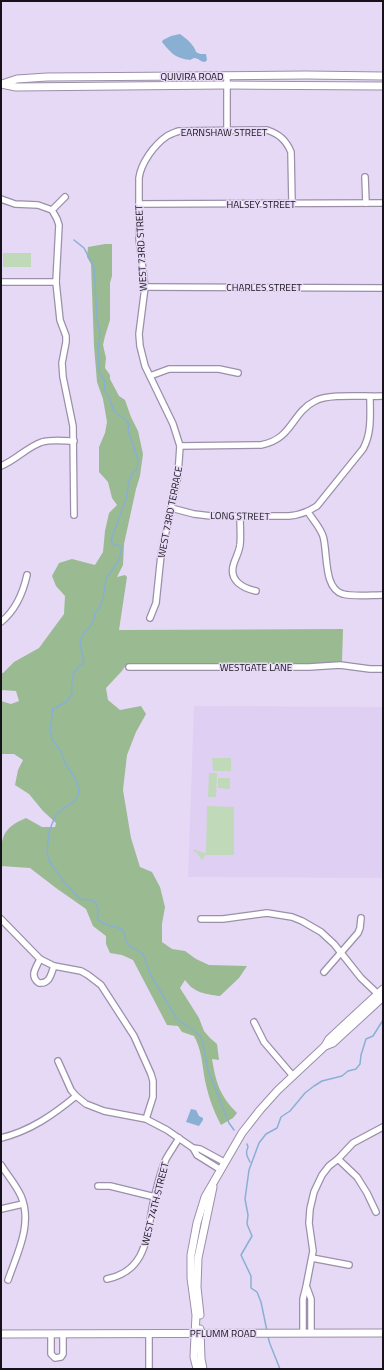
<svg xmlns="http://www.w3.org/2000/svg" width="384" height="1370" font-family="'Titillium Web',sans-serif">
  <rect width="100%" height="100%" fill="#e6d9f6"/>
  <polygon fill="#dfcff3" points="194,706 383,707 383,878 188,877"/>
  <g fill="#c0d9b9">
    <rect x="3" y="253" width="28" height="14"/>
    <polygon points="212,758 231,758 231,771 213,771"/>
    <polygon points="209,773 217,773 216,797 208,797"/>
    <polygon points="218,778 230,778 230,789 218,788"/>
    <polygon points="207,806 234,807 234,855 206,855 206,854 202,860 196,852 193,851 195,849 197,851 206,853"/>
  </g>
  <path fill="#9aba91" d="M105,244H112V276L110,283V320L105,336L103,345L106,358L105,368L110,375V379L119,396L125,400L131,417L138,431L143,454L140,476L136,489L124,544L123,565L117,577L125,575L127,577L119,630L343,629L342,662L297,664H127L121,672L106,688L108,700L120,710L141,706L146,714L136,732L127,755L123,790L131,838L140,867L152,872L160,887L165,907L162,924V942L172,949L185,951L196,959L209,965L247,966L239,978L220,996C205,994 194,993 185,980L180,988L199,1018L204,1031L210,1038L217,1044L219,1060L212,1059C216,1083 220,1096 237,1113L233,1118L221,1125C213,1110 207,1093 204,1075C202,1061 201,1049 194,1036L182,1032L178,1026L167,1025L133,960L122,955L110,953L106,944V936L93,926L86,909L56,888L30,868L1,866C1,839 0,829 26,818L42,827H55L56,823L43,811L29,794L15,785L18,770L23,760L14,754H1V701L11,704L19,701L16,691L1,690V673H3L14,662L39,648L64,614L65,596L56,586L52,576L59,563L72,559L95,565L103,552L105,531L109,513L117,505L112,498L108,482L99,472V447L105,433L107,422L103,399L97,382L94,346L91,264L87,257L88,247Z"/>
  <g fill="#89b0d3">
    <path d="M180,34C186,38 195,46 196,52L200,54H206L207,60L205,62C200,62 199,58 194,58L190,60C175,58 172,54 162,42L163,40L171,36Z"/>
    <polygon points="191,1109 196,1110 199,1116 203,1118 203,1120 199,1126 186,1122"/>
  </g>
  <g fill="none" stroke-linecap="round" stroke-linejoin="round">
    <g stroke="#89b0d3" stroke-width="1.5">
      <path d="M74,240L84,248L94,267L97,318L100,334L98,348L99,369L100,374L105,381L104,391L109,396L113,409L116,413L126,420L129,425L128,430L138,460L137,469L132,474L129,481L126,499L111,540L114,545H118L122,549L118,562L106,578L103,599L99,608L95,613L94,619L90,627L86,630L82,636L80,644L84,663C71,671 71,680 72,694L66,702L53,709L50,730L52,739L61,752L65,763L75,778L79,789L77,798L73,803L64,808L56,815L52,824L49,832L47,852L49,861L64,882L80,899C84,900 86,899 90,900C99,900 99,913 97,919L105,924L122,929L125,934L126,941L130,947L136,949L142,953L147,964L150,974L177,1019L192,1029L201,1037L203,1044L208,1070L229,1123L234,1130"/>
      <path d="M247,1144L248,1147C245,1153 247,1156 250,1162"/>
      <polyline points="267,1331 261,1302 257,1292 251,1288 251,1276 241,1255 252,1236 247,1224 248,1215 245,1199 249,1170 259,1143 266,1134 277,1128 281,1117 290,1111 305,1093 314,1086 322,1081 342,1076 348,1071 356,1069 360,1064 361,1055 366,1039 373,1036 383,1020"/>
      <polyline points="268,1337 270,1344 280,1369"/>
    </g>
    <g stroke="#9b8faa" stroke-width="8">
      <g id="minor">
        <polyline points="227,76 227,130"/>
        <polyline points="365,177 366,203"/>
        <polyline points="65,197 52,210 57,219 59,225 56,282 60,320 66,336 66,342 62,363 63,377 73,426 74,515"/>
        <polyline points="1,199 15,204 38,205 52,210"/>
        <polyline points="139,204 383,203"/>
        <polyline points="1,282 56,282"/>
        <polyline points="145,287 383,288"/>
        <polyline points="150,376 169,369 219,369 238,373"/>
        <path d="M180,446L261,445C293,439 291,413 315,401C329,393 366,397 383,396"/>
        <path d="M1,466C16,460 27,447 42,442C52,439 64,441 74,441"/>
        <path d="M171,508L194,514L211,516H289C301,515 308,512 317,506L363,449C372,433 370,415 370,397"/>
        <path d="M308,512C313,520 320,527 323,536C328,552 323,589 343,594C353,597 372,595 383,595"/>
        <path d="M240,516C240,526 241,536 240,545C239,552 236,557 234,563C228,580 242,588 256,591"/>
        <path d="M150,618L156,603L161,555L178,475L180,446L173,424L145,366L140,346L139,334L145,287L139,238V178C141,163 154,145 167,136C171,134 175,132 179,131L267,130C279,134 286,140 291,152L292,203"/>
        <path d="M1,622C16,610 23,593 27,575"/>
        <polyline points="129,667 309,667 340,665 370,669 383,669"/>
        <polyline points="1,919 40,959 54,966 81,971 88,975 101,985 134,1036 151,1074 153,1081 153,1097 146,1119"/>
        <polyline points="201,919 223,919 267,913 292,917 302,921 321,932 334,944 361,978 380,996"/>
        <path d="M40,959C36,968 29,976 39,983C50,984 51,974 54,966"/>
        <polyline points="324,972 358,933 360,928 361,918"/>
        <polyline points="254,1022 264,1042 293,1076"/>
        <polyline points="58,1061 71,1090 76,1096 86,1104 104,1111 146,1119 167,1130 193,1148 200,1149 224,1162"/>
        <path d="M1,1138C30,1131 53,1115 76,1096"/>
        <polyline points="193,1148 197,1155 221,1170"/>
        <polyline points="338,1159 357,1177 367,1193 376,1212"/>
        <path d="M1,1165C8,1176 16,1185 21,1196C33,1224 17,1254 8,1280"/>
        <polyline points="98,1186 110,1186 155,1197"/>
        <polyline points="1,1209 23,1204"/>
        <polyline points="312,1258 349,1265"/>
        <path d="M107,1279C151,1270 146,1229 155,1195C158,1183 161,1170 166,1159C170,1152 175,1145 179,1138"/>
        <polyline points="307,1288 311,1299 311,1333"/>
        <polyline points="303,1333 303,1299 306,1287 313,1251 309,1223 310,1209 314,1192 322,1175 329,1166 338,1159 353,1143 383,1127"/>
        <polyline points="51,1334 51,1354 55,1358 61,1357 63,1354 63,1334"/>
        <polyline points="149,1369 149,1334"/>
      </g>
    </g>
    <g stroke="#9b8faa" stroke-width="9">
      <g id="major">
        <polyline points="1,84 16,87 226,85 383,86"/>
        <polyline points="2,84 17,79 47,77 306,75 383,76"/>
        <polyline points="325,1046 333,1043 383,997"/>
        <polyline points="200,1315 197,1287 198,1258 213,1187"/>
        <polyline points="200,1329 201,1359 203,1369"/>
        <polyline points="1,1334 383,1333"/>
        <polyline points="197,1369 194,1357 196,1315 191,1278 191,1255 197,1223 205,1197 242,1133 260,1110 278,1090 325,1046 329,1039 383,989"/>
      </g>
    </g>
    <use href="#minor" stroke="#fff" stroke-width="5.5"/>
    <use href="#major" stroke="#fff" stroke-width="7"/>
  </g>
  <g text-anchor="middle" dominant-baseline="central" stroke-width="3" stroke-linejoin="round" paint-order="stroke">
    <g font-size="10" fill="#16111b" stroke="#e6d9f6">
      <text x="192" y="76">QUIVIRA ROAD</text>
      <text x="224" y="132">EARNSHAW STREET</text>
      <text x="261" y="204">HALSEY STREET</text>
      <text transform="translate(141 248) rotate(-93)">WEST 73RD STREET</text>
      <text x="264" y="287">CHARLES STREET</text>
      <text transform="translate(170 512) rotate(-79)">WEST 73RD TERRACE</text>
      <text transform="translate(240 516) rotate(1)">LONG STREET</text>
      <text x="256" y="667">WESTGATE LANE</text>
      <text transform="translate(155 1204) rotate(-76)">WEST 74TH STREET</text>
      <text x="223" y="1333">PFLUMM ROAD</text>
    </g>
  </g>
  <rect width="384" height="1370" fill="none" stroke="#16111b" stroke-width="4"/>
</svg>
